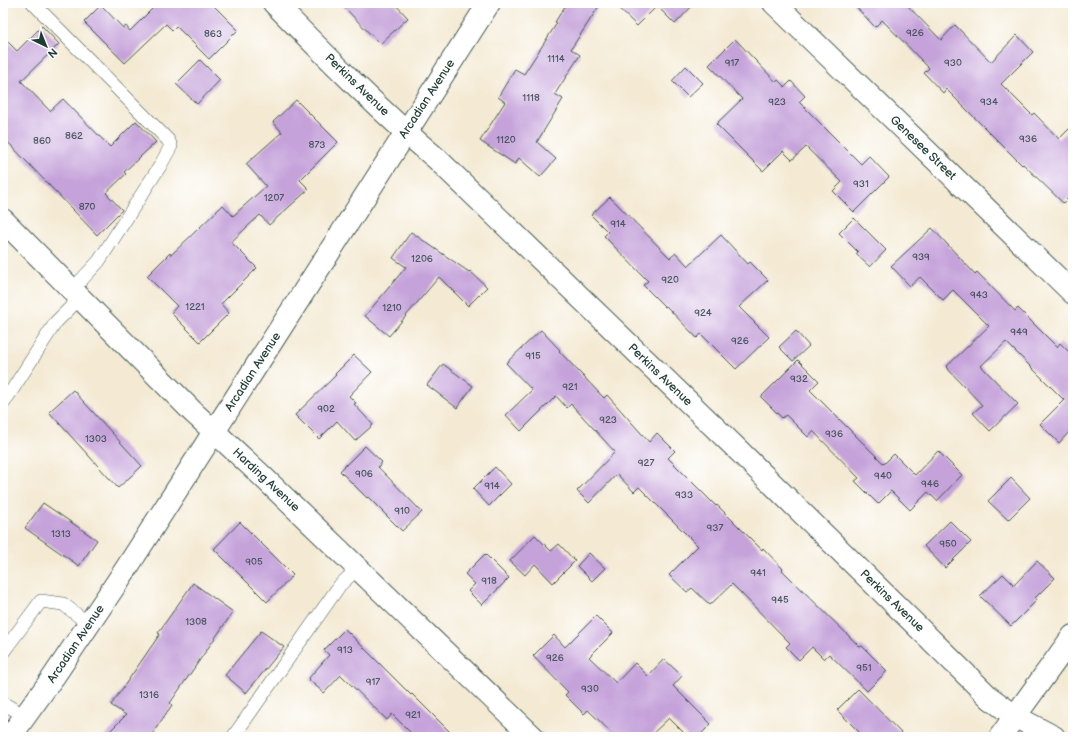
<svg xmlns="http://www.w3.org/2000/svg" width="1076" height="740" font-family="'Balsamiq Sans',sans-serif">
  <rect width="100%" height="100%" fill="#fff"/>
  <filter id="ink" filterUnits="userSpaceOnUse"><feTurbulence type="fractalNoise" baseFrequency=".025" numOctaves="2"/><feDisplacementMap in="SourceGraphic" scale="8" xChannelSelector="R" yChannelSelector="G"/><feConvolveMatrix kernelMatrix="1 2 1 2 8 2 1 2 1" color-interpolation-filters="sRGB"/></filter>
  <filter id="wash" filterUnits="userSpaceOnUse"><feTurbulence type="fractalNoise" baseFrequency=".012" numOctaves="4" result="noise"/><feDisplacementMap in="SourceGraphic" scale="16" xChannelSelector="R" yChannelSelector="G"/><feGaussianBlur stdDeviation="0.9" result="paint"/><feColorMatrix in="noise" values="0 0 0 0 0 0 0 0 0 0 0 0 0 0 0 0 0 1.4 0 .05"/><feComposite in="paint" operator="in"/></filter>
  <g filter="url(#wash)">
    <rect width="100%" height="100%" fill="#f4ead4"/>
    <g id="blocks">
      <g fill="#c5a2da">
        <polygon points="158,3 211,3 238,30 209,59 176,26 172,30 166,24 125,63 84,22 101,5 123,28 126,26 130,31"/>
        <polygon points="340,3 394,3 408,18 380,44"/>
        <polygon points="567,3 601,3 571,49 580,55 555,94 563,99 537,142 556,159 540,177 519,158 515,164 480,141 505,102 498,97 515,69 524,74 557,23 555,22"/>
        <polygon points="613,3 695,3 675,24 657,6 637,26"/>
        <polygon points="852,3 905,3 941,40 955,25 991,62 1017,35 1033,52 1001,84 1032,115 1034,113 1059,139 1073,125 1073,193 1063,203 1023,164 1022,165 946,89 943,93 924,73 929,68 882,20 875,27"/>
        <polygon points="42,26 59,44 21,81 50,111 63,99 110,147 136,121 156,142 124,172 126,174 106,193 122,210 97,235 3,137 3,37 17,51"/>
        <polygon points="735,39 776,82 778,80 785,87 791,81 805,96 799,102 861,164 869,156 889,177 854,212 833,191 842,182 806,147 792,160 783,151 763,171 716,124 742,99 709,65"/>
        <polygon points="200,60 220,80 197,104 176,84"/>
        <polygon points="686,66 703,83 688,97 672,81"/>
        <polygon points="296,100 338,142 300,180 309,189 269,225 260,215 231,242 257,268 221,304 229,313 200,342 171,313 177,306 147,276 170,253 171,255 223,205 233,216 266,186 246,164 282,132 273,122"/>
        <polygon points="610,197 670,258 676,253 688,266 721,235 748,264 750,262 768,280 739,307 769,337 736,369 701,334 697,338 666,306 665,307 643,285 648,281 604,236 608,232 591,215"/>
        <polygon points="854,218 886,250 870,267 856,254 858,252 839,233"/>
        <polygon points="932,228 975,274 977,272 1015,311 1018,308 1057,347 1060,343 1073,356 1073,428 1059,443 1040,424 1064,400 1006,342 981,366 1018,404 990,431 973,413 982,405 946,367 989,326 953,290 943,300 920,277 910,286 891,266"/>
        <polygon points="411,232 469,272 470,271 487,287 468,306 439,277 389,336 365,316 406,267 393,258"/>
        <polygon points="541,330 560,350 559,351 604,398 607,395 649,442 657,433 675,451 668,458 716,506 717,505 762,550 763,548 783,569 782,570 860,647 862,646 887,671 867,691 829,654 824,659 812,647 799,660 786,647 790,643 732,584 710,605 692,588 687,592 669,575 698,546 639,487 634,492 617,474 589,503 577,491 615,452 571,404 567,408 556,396 521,431 506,415 532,390 506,363"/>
        <polygon points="796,331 809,346 793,361 779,347"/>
        <polygon points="354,355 372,372 349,396 356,403 354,404 373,425 355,441 337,421 319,439 295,415 336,375 335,374"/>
        <polygon points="798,360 819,381 810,390 884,464 894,454 915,475 938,451 962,475 937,501 928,492 910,510 891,491 878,504 855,481 859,478 813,431 808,437 786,415 782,418 761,397"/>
        <polygon points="443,364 473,386 457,408 427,385"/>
        <polygon points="73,390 142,466 118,488 49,412"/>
        <polygon points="365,446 382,462 378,467 422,512 402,531 368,497 367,498 340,471"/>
        <polygon points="495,467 511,484 489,506 473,489"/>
        <polygon points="1011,478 1030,498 1008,520 988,501"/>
        <polygon points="43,503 97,540 79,566 25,528"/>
        <polygon points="950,521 971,542 945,568 924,546"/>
        <polygon points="240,522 293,575 267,602 214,549"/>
        <polygon points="535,535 551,551 559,544 575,561 553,583 535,564 525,575 510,561"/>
        <polygon points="589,553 605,568 592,581 577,566"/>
        <polygon points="485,554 509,578 482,605 468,591 475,584 465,574"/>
        <polygon points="1037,561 1055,578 1035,598 1037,600 1011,626 980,596 1003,574 1014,585"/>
        <polygon points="193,583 233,612 170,703 172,705 150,737 104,737 126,715 111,705 160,634 158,633"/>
        <polygon points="596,616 613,633 589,657 616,683 635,663 648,676 664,659 682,676 673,686 711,724 698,737 688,737 669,718 649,737 616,737 588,710 584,714 565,695 568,692 533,656 554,635 565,647"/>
        <polygon points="345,629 411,695 412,694 455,737 415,737 392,714 387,720 341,675 324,693 308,679 329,655 324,650"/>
        <polygon points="261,631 284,647 246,693 225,675"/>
        <polygon points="858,689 905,737 864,737 837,710"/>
      </g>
    </g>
  </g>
  <g filter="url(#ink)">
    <use href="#blocks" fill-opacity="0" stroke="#3f574c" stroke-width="1"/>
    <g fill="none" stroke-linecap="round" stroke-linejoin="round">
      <g stroke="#3f574c" stroke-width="14">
        <g id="lane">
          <polyline points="33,3 168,140 171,146 160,166 99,261 72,290"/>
          <polyline points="3,404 56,322 80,298"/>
          <polyline points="3,652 41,601 63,604 89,624"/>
          <polyline points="3,703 25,716"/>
          <polyline points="233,737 340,585 358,568"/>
        </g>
      </g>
      <g stroke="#3f574c" stroke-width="24">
        <g id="street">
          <path d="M274,3C327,57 379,110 437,159L734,446L990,698L1016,717L1054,737"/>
          <polyline points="774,3 1073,293"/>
          <polyline points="3,220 194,413 260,474 533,737"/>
          <polyline points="1000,737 1073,636"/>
        </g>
      </g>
      <g stroke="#3f574c" stroke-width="24">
        <polyline id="secondary" points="10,737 54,676 126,569 489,3"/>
      </g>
      <use href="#lane" stroke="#fff" stroke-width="13"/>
      <use href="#street" stroke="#fff" stroke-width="22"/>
      <use href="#secondary" stroke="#fff" stroke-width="22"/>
    </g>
  </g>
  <g text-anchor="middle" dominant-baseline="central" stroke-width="3" stroke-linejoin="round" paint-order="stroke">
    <g font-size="10" fill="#48565e">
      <text x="915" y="33">926</text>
      <text x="213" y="34">863</text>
      <text x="556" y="59">1114</text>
      <text x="732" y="63">917</text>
      <text x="953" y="63">930</text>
      <text x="531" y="98">1118</text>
      <text x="777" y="102">923</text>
      <text x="989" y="102">934</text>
      <text x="74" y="136">862</text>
      <text x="1028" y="139">936</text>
      <text x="506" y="140">1120</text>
      <text x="42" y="141">860</text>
      <text x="317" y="145">873</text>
      <text x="861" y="184">931</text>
      <text x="274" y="198">1207</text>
      <text x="87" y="207">870</text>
      <text x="618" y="224">914</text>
      <text x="921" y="257">939</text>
      <text x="422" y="259">1206</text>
      <text x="670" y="280">920</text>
      <text x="979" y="295">943</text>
      <text x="195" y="307">1221</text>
      <text x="392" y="308">1210</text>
      <text x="703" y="313">924</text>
      <text x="1019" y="332">949</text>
      <text x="740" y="341">926</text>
      <text x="533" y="356">915</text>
      <text x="799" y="379">932</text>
      <text x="570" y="387">921</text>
      <text x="326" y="409">902</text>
      <text x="608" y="420">923</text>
      <text x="834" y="434">936</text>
      <text x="96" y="439">1303</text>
      <text x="646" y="463">927</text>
      <text x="364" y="474">906</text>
      <text x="883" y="476">940</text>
      <text x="930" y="484">946</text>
      <text x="492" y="486">914</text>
      <text x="684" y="495">933</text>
      <text x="402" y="511">910</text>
      <text x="715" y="528">937</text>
      <text x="61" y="534">1313</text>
      <text x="948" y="544">950</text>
      <text x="254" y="562">905</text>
      <text x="758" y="573">941</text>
      <text x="489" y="581">918</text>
      <text x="780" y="600">945</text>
      <text x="196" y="622">1308</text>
      <text x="345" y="650">913</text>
      <text x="555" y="658">926</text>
      <text x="864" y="668">951</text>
      <text x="373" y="682">917</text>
      <text x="590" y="689">930</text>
      <text x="149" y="695">1316</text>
      <text x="413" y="715">921</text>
    </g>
    <g font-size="12" fill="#1f3d34" stroke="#fff">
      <text transform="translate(357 85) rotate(44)">Perkins Avenue</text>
      <text transform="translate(427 99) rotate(-57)">Arcadian Avenue</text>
      <text transform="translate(923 148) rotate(44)">Genesee Street</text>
      <text transform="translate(253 372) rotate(-57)">Arcadian Avenue</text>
      <text transform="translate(660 375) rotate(44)">Perkins Avenue</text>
      <text transform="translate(266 480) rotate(43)">Harding Avenue</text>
      <text transform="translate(892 601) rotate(44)">Perkins Avenue</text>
      <text transform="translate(76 644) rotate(-56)">Arcadian Avenue</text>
    </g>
  </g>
  <rect width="1076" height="740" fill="none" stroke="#fff" stroke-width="16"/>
  <g transform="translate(46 46) rotate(137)" stroke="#ffffff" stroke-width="3" paint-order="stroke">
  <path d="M0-3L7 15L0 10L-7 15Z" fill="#1f3d34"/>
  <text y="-6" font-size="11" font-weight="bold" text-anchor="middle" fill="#1f3d34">N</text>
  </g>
</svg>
